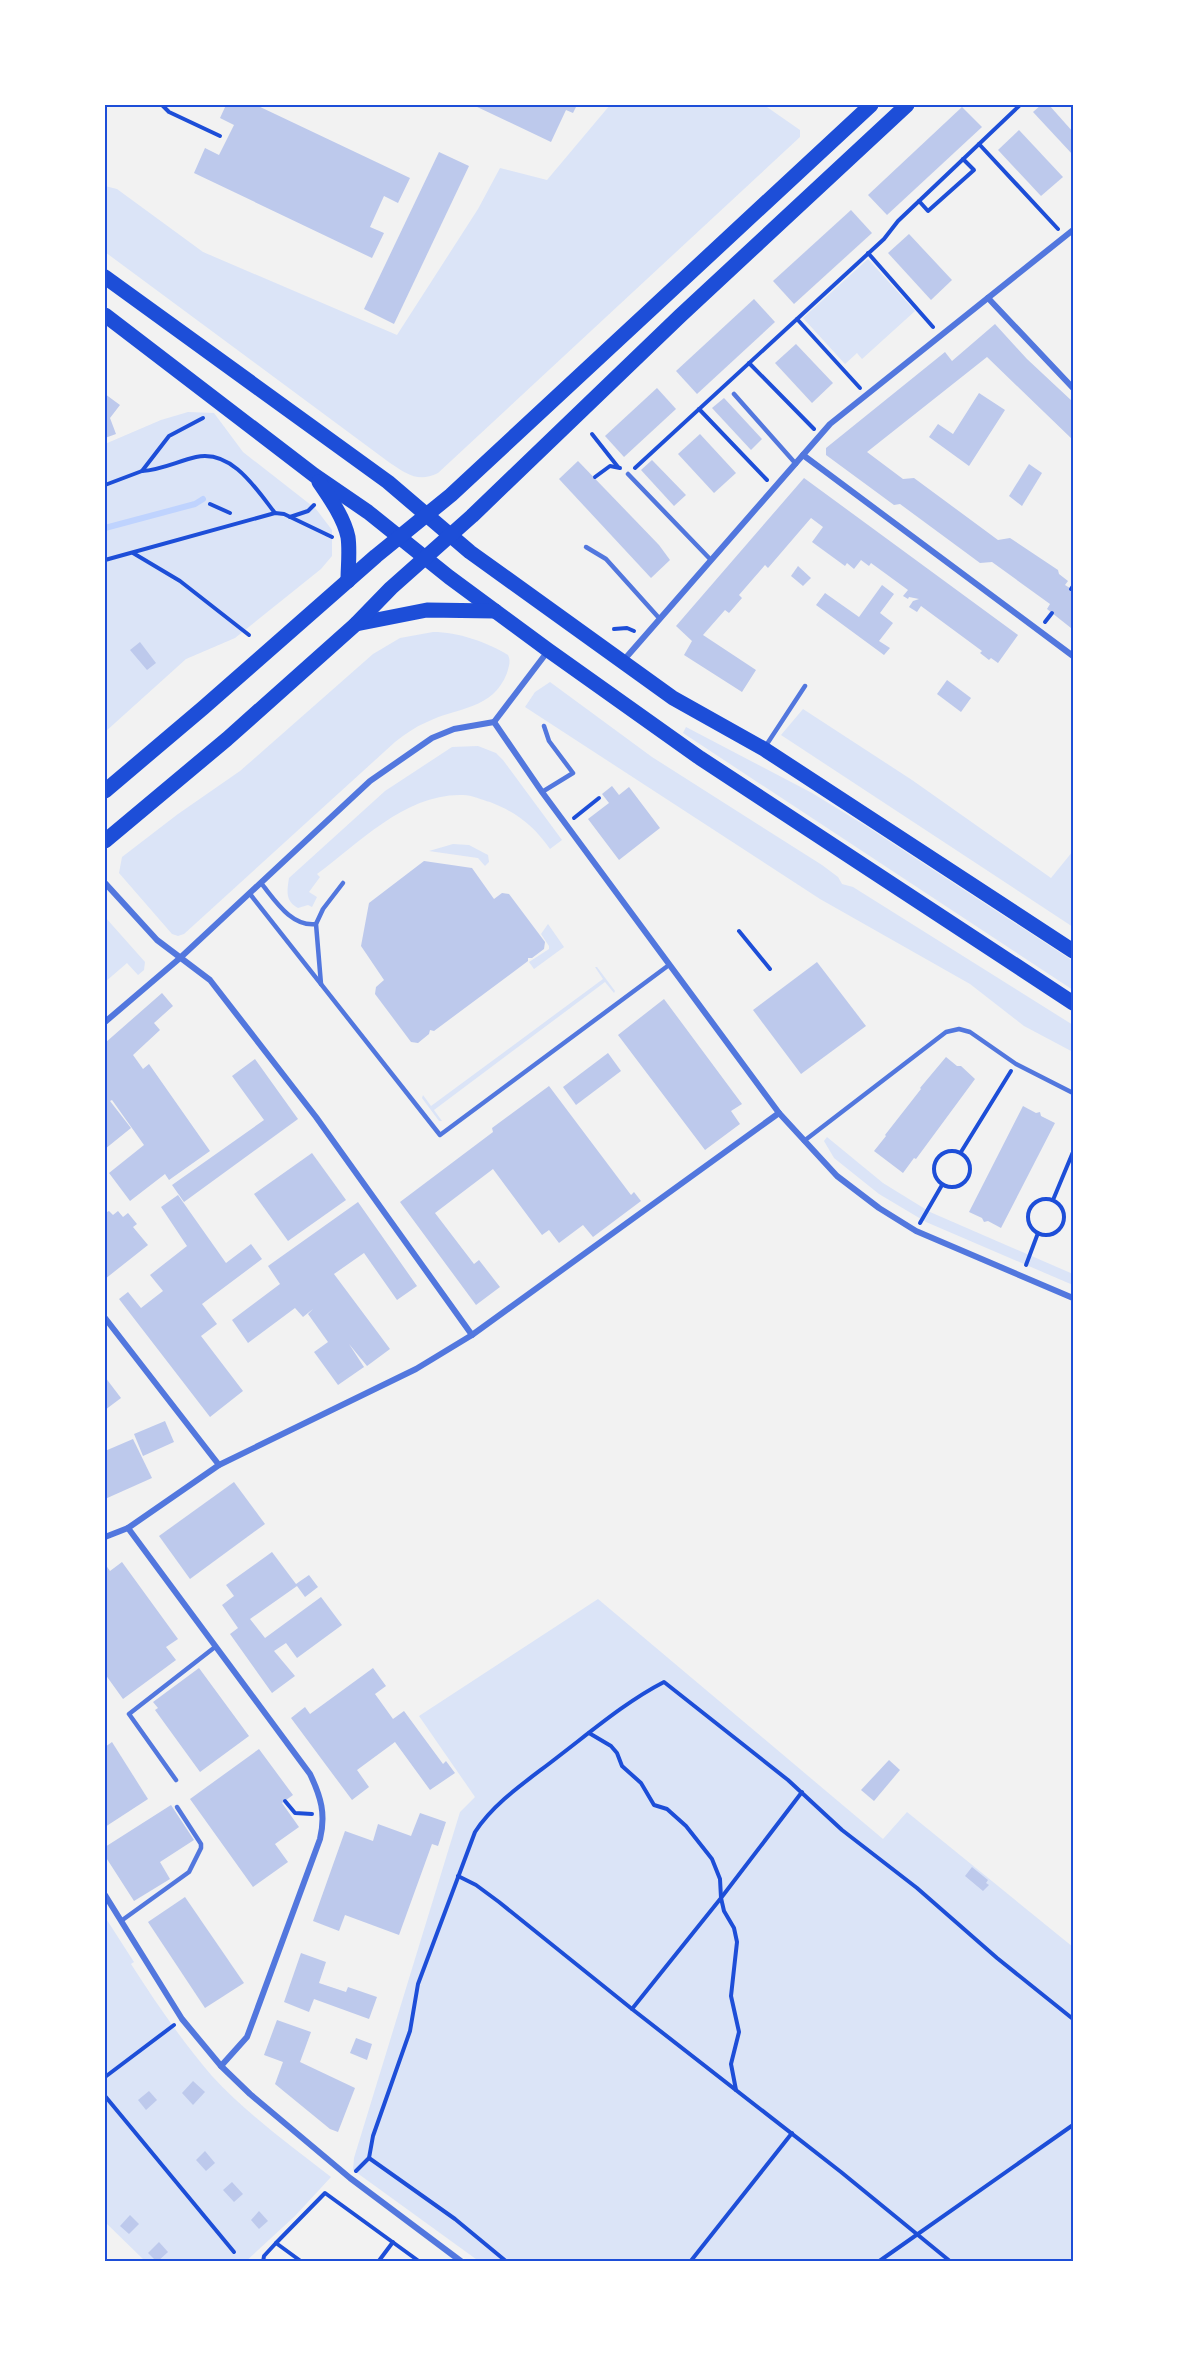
<svg xmlns="http://www.w3.org/2000/svg" width="1178" height="2367" font-family="'Alegreya Sans',sans-serif">
  <rect width="100%" height="100%" fill="#f2f2f2"/>
  <g fill="#dbe4f7">
    <path d="M610,105H764L800,130V137L438,473C418,483 407,474 390,463L105,252V186L117,189L203,252L397,335L478,209L500,168L547,180Z"/>
    <polygon points="868,259 915,311 862,359 857,353 845,364 803,318"/>
    <polygon points="188,412 214,413 243,452 316,509 332,530 332,556 321,569 235,638 186,659 105,732 105,444 161,420"/>
    <path d="M433,632C458,632 487,642 508,655C511,661 509,666 507,673C493,710 457,707 427,722C415,727 405,734 395,742L184,934L178,936L172,934L119,873L122,857L178,814L240,771L373,654L400,638Z"/>
    <polygon points="550,682 652,757 822,865 838,877 842,884 853,887 1073,1025 1073,1052 1024,1026 970,984 820,899 525,707 535,692"/>
    <polygon points="803,709 912,780 1051,878 1073,851 1073,927 781,735"/>
    <polygon points="686,727 812,793 866,826 1073,961 1073,990 683,733"/>
    <path d="M478,746L496,753L503,760L562,840L550,849C534,826 516,812 490,802C482,800 472,795 463,795C406,793 359,843 317,874L320,877L309,892L317,897L312,907L308,905L298,908C285,901 287,891 289,878L385,791L452,747Z"/>
    <polygon points="453,844 469,845 488,855 489,862 485,866 478,858 429,851"/>
    <polygon points="105,917 145,962 144,970 138,975 127,963 105,982"/>
    <polygon points="548,924 564,947 534,969 529,962 549,949 549,946 541,934"/>
    <polygon points="595,967 597,967 615,991 614,993 605,982 434,1110 442,1121 439,1121 422,1098 423,1095 431,1106 603,979"/>
    <polygon points="827,1137 883,1183 930,1212 1073,1274 1073,1285 926,1222 879,1194 834,1158 824,1141"/>
    <polygon points="598,1599 883,1839 907,1812 1073,1947 1073,2262 480,2262 353,2170 354,2158 460,1812 475,1797 419,1716"/>
    <path d="M105,1917L134,1962L131,1964C156,2003 182,2041 212,2076C247,2114 290,2145 331,2177L295,2216L245,2262H146L105,2222Z"/>
  </g>
  <g fill="none" stroke-linecap="round" stroke-linejoin="round">
    <polyline stroke="#bfd3fe" stroke-width="6" points="105,528 195,504 203,499"/>
  </g>
  <g fill="#bdc9ec">
    <polygon points="226,105 256,105 410,178 398,203 384,196 370,227 384,233 372,258 194,173 205,148 219,155 234,125 220,118"/>
    <polygon points="473,105 577,105 573,113 566,110 551,142"/>
    <polygon points="1041,105 1049,105 1073,132 1073,155 1033,112"/>
    <polygon points="962,107 982,127 887,215 868,195"/>
    <polygon points="1019,130 1063,177 1041,196 998,150"/>
    <polygon points="439,152 469,166 394,324 364,309"/>
    <polygon points="851,210 872,233 794,304 773,281"/>
    <polygon points="909,234 952,280 931,300 888,253"/>
    <polygon points="754,299 775,322 697,394 676,371"/>
    <polygon points="995,324 1027,359 1073,402 1073,440 987,357 867,452 903,479 914,478 998,540 1010,538 1058,570 1059,574 1068,581 1065,585 1073,590 1071,628 1047,609 1050,604 992,562 980,563 900,504 894,505 826,455 826,448 945,352 952,361"/>
    <polygon points="796,344 833,383 812,403 775,363"/>
    <polygon points="657,388 676,409 624,457 605,436"/>
    <polygon points="979,393 1005,410 969,466 929,437 938,424 953,434"/>
    <polygon points="105,394 120,405 110,418 116,434 105,438"/>
    <polygon points="724,398 762,439 751,450 712,408"/>
    <polygon points="700,434 736,473 714,493 678,454"/>
    <polygon points="652,460 686,495 674,506 641,470"/>
    <polygon points="578,461 659,545 670,560 651,578 559,479"/>
    <polygon points="1029,464 1042,473 1022,506 1009,496"/>
    <polygon points="804,478 1018,635 998,663 991,658 989,660 980,653 982,651 921,606 917,612 909,607 913,601 919,599 909,597 908,599 903,596 908,590 871,563 869,566 861,560 854,569 847,563 845,566 812,542 823,527 811,518 768,568 765,565 739,595 742,598 729,613 725,610 703,635 756,670 742,692 684,655 692,641 676,626"/>
    <polygon points="798,566 811,578 803,586 791,576"/>
    <polygon points="882,585 894,594 880,613 893,623 879,641 890,648 884,655 816,605 825,593 859,617"/>
    <polygon points="140,642 156,663 147,670 130,650"/>
    <polygon points="947,680 971,698 961,712 937,694"/>
    <polygon points="612,786 619,795 629,787 660,828 619,860 588,819 609,803 602,794"/>
    <polygon points="424,861 472,868 494,899 502,893 509,894 545,942 544,949 532,958 528,958 528,961 434,1031 430,1030 429,1034 418,1043 411,1042 375,994 376,987 384,980 361,946 369,903"/>
    <polygon points="817,962 866,1026 801,1074 753,1010"/>
    <polygon points="162,993 173,1006 154,1023 160,1030 133,1055 143,1069 149,1064 210,1151 169,1180 165,1174 130,1201 109,1173 144,1145 112,1100 110,1101 131,1128 105,1149 105,1043"/>
    <polygon points="664,999 742,1104 731,1111 740,1124 705,1150 618,1035"/>
    <polygon points="608,1053 621,1071 576,1105 563,1087"/>
    <polygon points="946,1057 957,1066 961,1066 975,1079 916,1159 914,1158 903,1173 874,1151 886,1136 885,1135 921,1089 920,1088"/>
    <polygon points="255,1059 298,1119 184,1202 172,1185 264,1120 232,1076"/>
    <polygon points="549,1086 631,1195 634,1192 641,1201 593,1237 583,1225 559,1243 549,1230 542,1235 493,1169 435,1213 474,1264 479,1260 500,1287 476,1305 400,1202 493,1132 492,1128"/>
    <polygon points="1023,1106 1036,1113 1040,1112 1041,1116 1055,1123 1001,1228 988,1221 984,1222 982,1218 969,1212"/>
    <polygon points="312,1153 346,1200 288,1241 254,1194"/>
    <polygon points="178,1195 226,1263 251,1244 262,1259 202,1304 217,1324 201,1336 243,1391 210,1417 119,1299 128,1292 141,1308 163,1291 150,1275 187,1246 161,1207"/>
    <polygon points="358,1202 417,1286 397,1300 364,1253 334,1274 390,1349 367,1366 349,1344 364,1367 338,1385 314,1352 328,1342 308,1314 313,1309 303,1317 295,1308 248,1343 232,1320 280,1284 268,1266"/>
    <polygon points="109,1211 113,1215 118,1211 123,1217 128,1213 137,1224 133,1227 148,1245 105,1279 105,1213"/>
    <polygon points="105,1377 121,1398 105,1410"/>
    <polygon points="165,1421 174,1442 143,1456 134,1434"/>
    <polygon points="133,1439 152,1478 105,1499 105,1451"/>
    <polygon points="234,1482 265,1524 190,1579 159,1536"/>
    <polygon points="272,1552 296,1584 309,1575 318,1587 305,1597 297,1586 250,1619 265,1638 321,1597 342,1625 297,1658 286,1643 274,1651 295,1676 272,1693 230,1634 238,1628 222,1605 234,1596 226,1585"/>
    <polygon points="122,1562 178,1639 166,1647 176,1660 123,1699 105,1674 105,1564 110,1571"/>
    <polygon points="199,1668 249,1736 200,1772 155,1710 158,1708 153,1702"/>
    <polygon points="373,1668 386,1686 375,1694 393,1719 404,1711 443,1764 446,1761 455,1773 430,1790 395,1742 357,1770 369,1787 352,1800 291,1718 305,1707 310,1714"/>
    <polygon points="112,1742 148,1799 105,1827 105,1747"/>
    <polygon points="259,1749 293,1795 282,1803 299,1827 275,1844 288,1862 253,1887 190,1799"/>
    <polygon points="889,1760 900,1770 874,1801 861,1790"/>
    <polygon points="171,1805 194,1840 160,1862 170,1879 134,1901 105,1856 105,1847"/>
    <polygon points="420,1813 446,1822 438,1846 432,1844 399,1935 345,1915 339,1931 313,1921 345,1831 373,1841 378,1824 411,1836"/>
    <polygon points="972,1867 988,1880 986,1883 989,1885 983,1891 965,1876"/>
    <polygon points="185,1897 244,1983 205,2008 148,1922"/>
    <polygon points="301,1953 326,1962 319,1983 346,1992 348,1987 377,1997 369,2019 314,1999 309,2012 284,2002"/>
    <polygon points="277,2020 311,2032 300,2062 355,2088 338,2132 330,2129 275,2084 283,2062 264,2055"/>
    <polygon points="356,2038 372,2044 367,2060 350,2053"/>
    <polygon points="193,2081 205,2092 193,2105 182,2093"/>
    <polygon points="149,2091 157,2100 146,2110 138,2100"/>
    <polygon points="205,2151 215,2163 206,2171 196,2160"/>
    <polygon points="232,2182 243,2194 234,2202 223,2190"/>
    <polygon points="259,2211 268,2221 259,2229 251,2220"/>
    <polygon points="130,2215 139,2224 129,2234 120,2226"/>
    <polygon points="159,2242 168,2252 157,2262 148,2253"/>
  </g>
  <g fill="none" stroke-linecap="round" stroke-linejoin="round">
    <g stroke="#1d4ed8" stroke-width="4">
      <polyline points="162,105 169,112 220,136"/>
      <polyline points="979,144 1058,229"/>
      <polyline points="919,201 928,211 974,170 963,159"/>
      <polyline points="868,253 933,327"/>
      <polyline points="797,319 860,388"/>
      <polyline points="749,363 814,429"/>
      <polyline points="699,409 767,480"/>
      <polyline points="592,434 618,467"/>
      <polyline points="635,468 884,239 898,221 1020,105"/>
      <path d="M142,471C161,470 178,461 196,457C232,449 257,490 275,513"/>
      <polyline points="595,477 610,466 620,468"/>
      <polyline points="105,485 142,471 169,436 203,418"/>
      <polyline points="210,504 230,513"/>
      <polyline points="290,517 308,511 314,505"/>
      <polyline points="133,553 180,581 249,635"/>
      <polyline points="105,560 275,513 284,514 332,537"/>
      <polyline points="1071,589 1073,586"/>
      <polyline points="1045,622 1052,613"/>
      <polyline points="614,629 627,628 634,631"/>
      <polyline points="574,818 599,798"/>
      <polyline points="739,931 770,969"/>
      <circle cx="952" cy="1169" r="18"/>
      <polyline points="961,1152 1011,1071"/>
      <circle cx="1046" cy="1217" r="18"/>
      <polyline points="1053,1200 1073,1152"/>
      <polyline points="920,1223 942,1185"/>
      <polyline points="1026,1265 1038,1233"/>
      <polyline points="589,1733 611,1746 617,1753 622,1766 641,1783 654,1805 667,1809 686,1826 712,1859 720,1879 721,1898 724,1911 734,1928 737,1942 731,1996 739,2032 731,2064 736,2090"/>
      <polyline points="285,1801 295,1813 312,1814"/>
      <polyline points="458,1876 476,1885 499,1902 632,2009 841,2172 951,2262"/>
      <polyline points="632,2009 721,1898 802,1792"/>
      <polyline points="105,2077 174,2025"/>
      <polyline points="105,2096 234,2252"/>
      <polyline points="369,2158 455,2219 507,2262"/>
      <path d="M356,2171L369,2158L373,2136L410,2031L418,1984L475,1832C495,1801 530,1779 559,1756C593,1730 627,1701 664,1682L788,1780L842,1830L917,1888L997,1958L1073,2019"/>
      <polyline points="263,2262 264,2256 276,2243"/>
      <polyline points="302,2262 276,2243 325,2193 420,2262"/>
      <polyline points="378,2262 393,2242"/>
      <polyline points="690,2262 792,2133"/>
      <polyline points="878,2262 1073,2125"/>
    </g>
    <g stroke="#5277de" stroke-width="4.5">
      <polyline points="734,394 796,464"/>
      <polyline points="628,474 710,559"/>
      <polyline points="586,547 606,559 659,618"/>
      <polyline points="765,747 805,686"/>
      <polyline points="542,792 573,773 549,741 544,726"/>
      <path d="M261,883C275,900 291,927 316,924"/>
      <polyline points="250,894 440,1135 669,965"/>
      <polyline points="321,984 316,924 323,909 343,883"/>
      <polyline points="804,1141 946,1032 959,1029 970,1032 1016,1064 1073,1093"/>
      <polyline points="176,1780 129,1714 215,1647"/>
      <polyline points="121,1921 189,1872 201,1848 201,1844 177,1807"/>
    </g>
    <g stroke="#5277de" stroke-width="6">
      <polyline points="988,298 1073,388"/>
      <polyline points="803,455 1073,656"/>
      <polyline points="623,661 830,424 1073,230"/>
      <polyline points="494,722 542,792 779,1113 837,1176 879,1208 916,1231 1073,1298"/>
      <polyline points="105,883 157,940 210,980 316,1117 472,1335"/>
      <polyline points="105,1022 180,958 370,781 432,738 454,729 494,722 548,651"/>
      <polyline points="105,1318 219,1465"/>
      <path d="M128,1528L310,1774C321,1797 326,1814 320,1839L247,2037L221,2066"/>
      <polyline points="105,1537 128,1528 219,1465 416,1369 472,1335 779,1113"/>
      <polyline points="105,1895 182,2019 221,2066 250,2094 350,2178 462,2262"/>
    </g>
    <g stroke="#1d4ed8" stroke-width="15">
      <polyline points="105,277 388,482 470,552 673,698 764,749 1073,951"/>
      <polyline points="105,315 314,475 368,512 449,577 548,650 700,758 1073,1003"/>
      <path d="M319,482C330,498 344,518 348,537C350,551 348,567 348,581"/>
      <polyline points="356,624 427,610 495,611"/>
      <polyline points="105,791 203,708 376,556 451,495 871,105"/>
      <polyline points="105,841 227,739 356,624 391,588 472,516 680,316 907,105"/>
    </g>
  </g>
  <rect width="1178" height="2367" fill="none" stroke="#ffffff" stroke-width="213"/>
  <rect x="106" y="106" width="966" height="2154" fill="none" stroke="#1d4ed8" stroke-width="2"/>
</svg>
